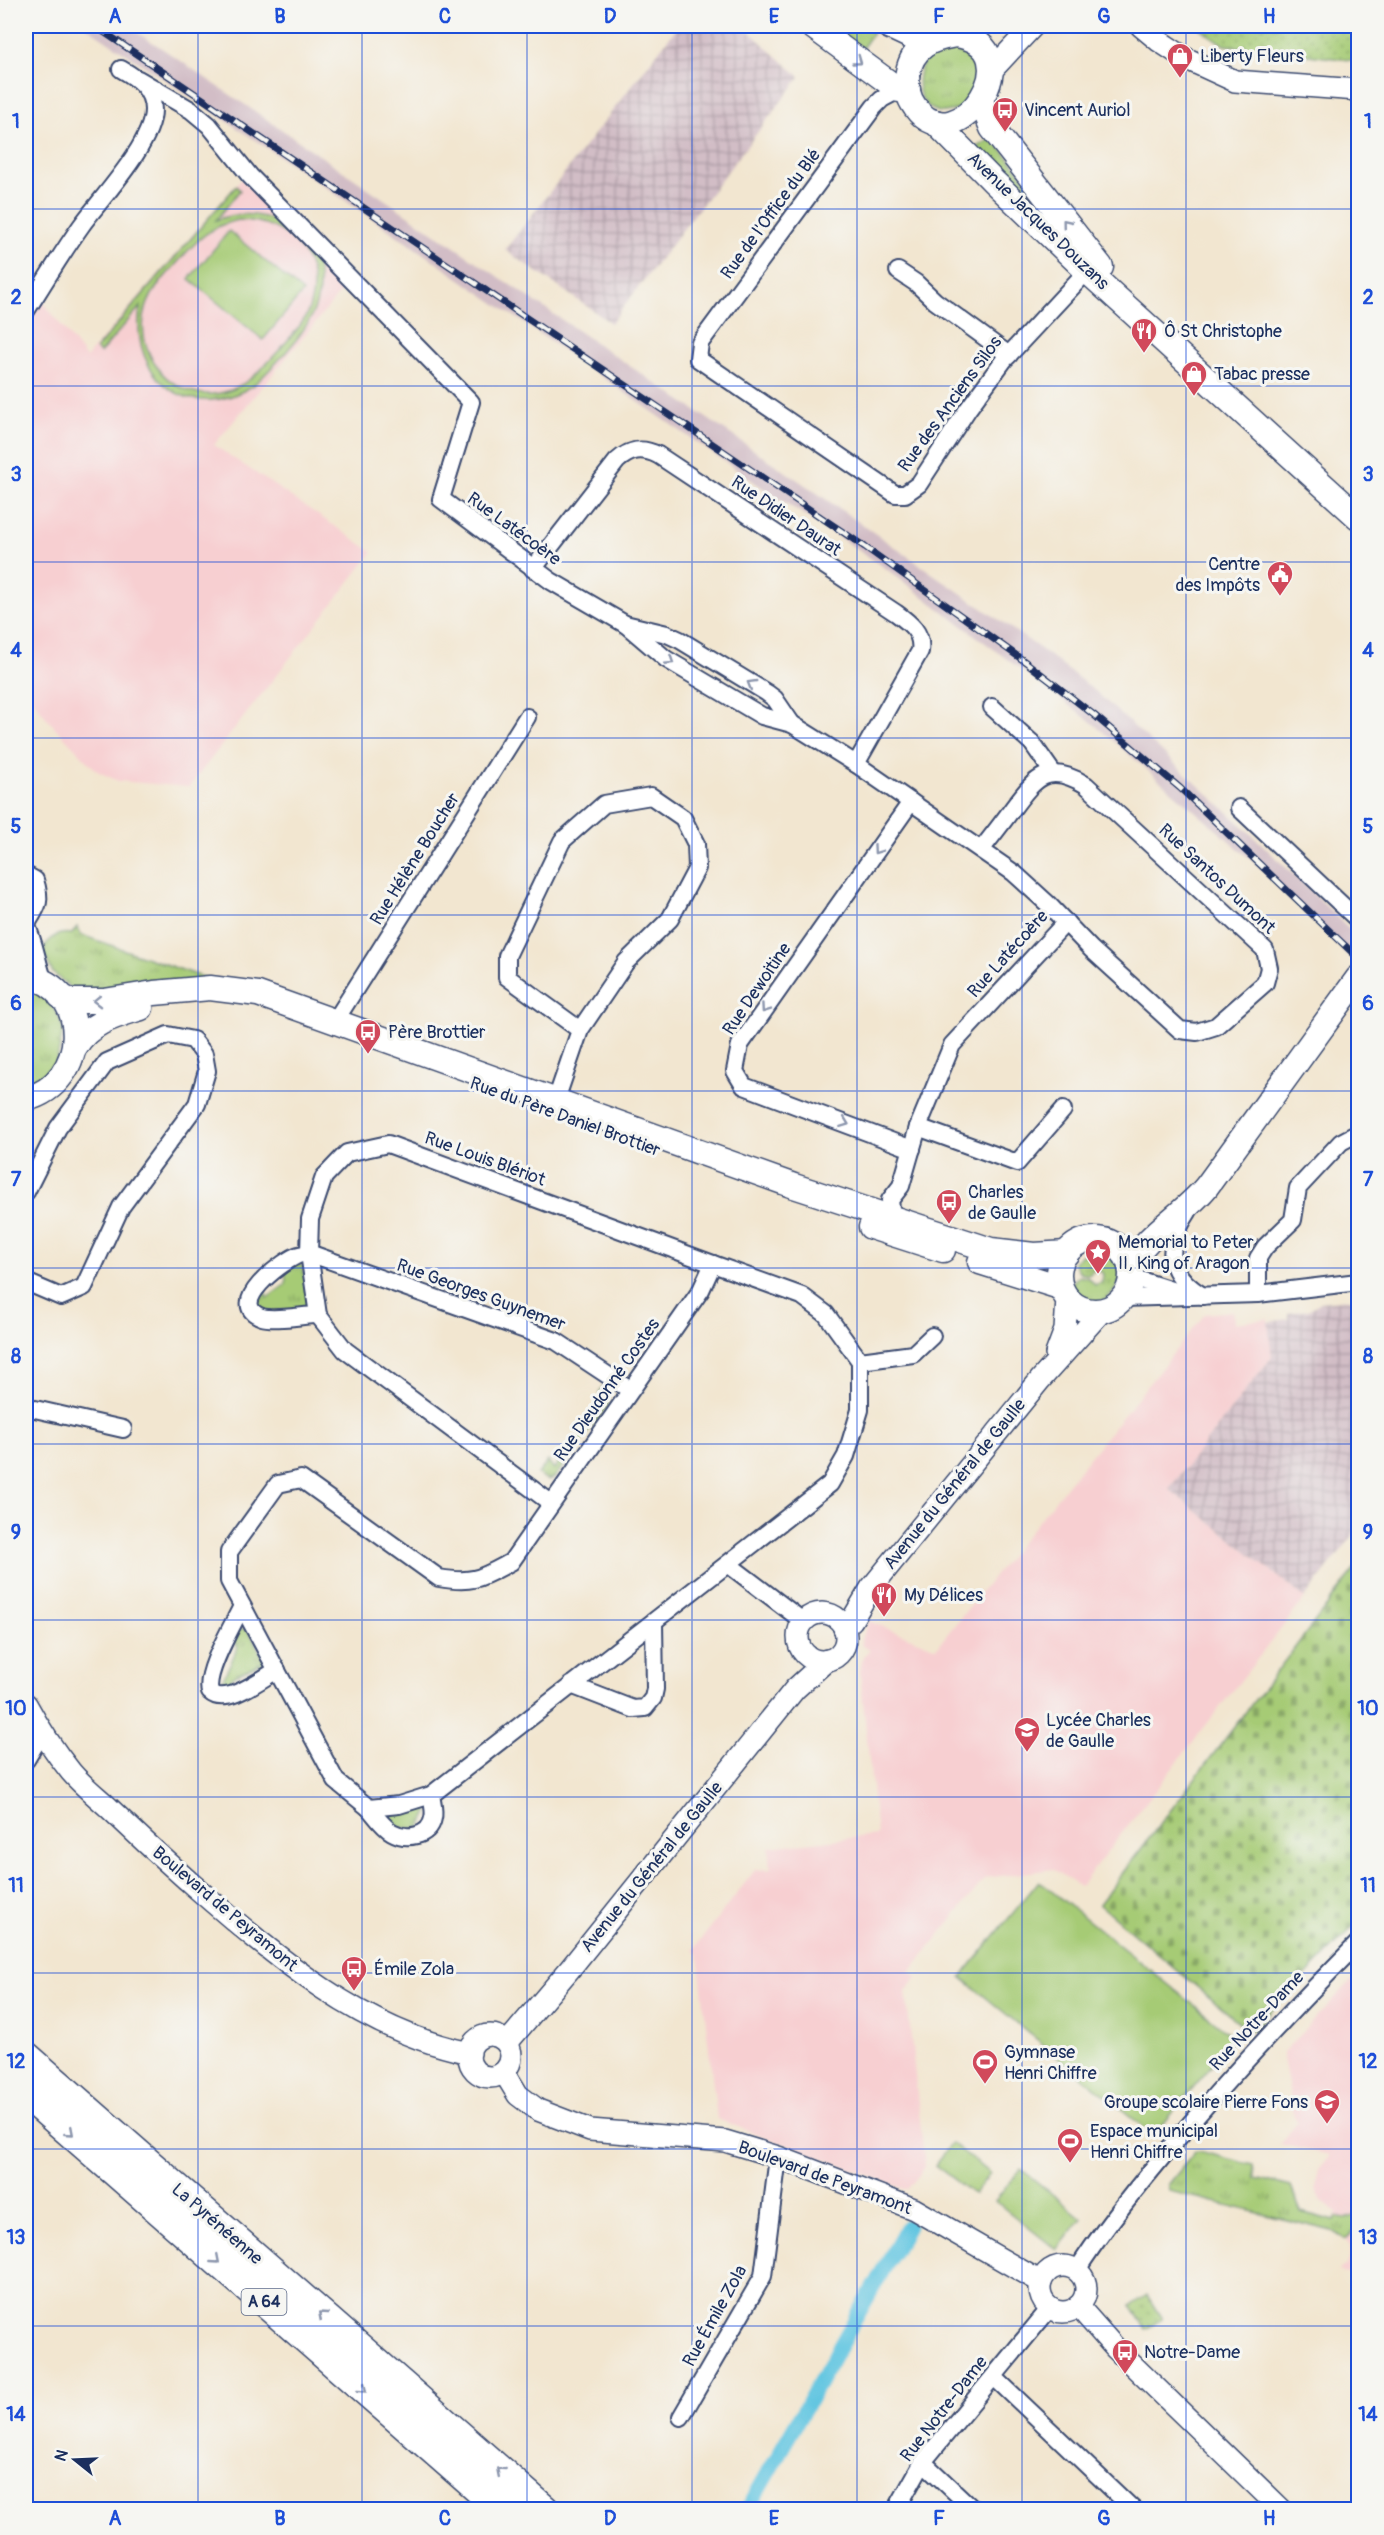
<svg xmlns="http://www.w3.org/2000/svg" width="1384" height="2535" font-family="Pangolin,sans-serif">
  <defs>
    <pattern id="industrial-grid" width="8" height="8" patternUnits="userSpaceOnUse" patternTransform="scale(1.5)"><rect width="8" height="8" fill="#d2bdc6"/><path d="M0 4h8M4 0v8" fill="none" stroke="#aa9aa4"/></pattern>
    <pattern id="grass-tufts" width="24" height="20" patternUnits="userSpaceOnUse" patternTransform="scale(1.5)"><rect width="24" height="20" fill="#a6cb75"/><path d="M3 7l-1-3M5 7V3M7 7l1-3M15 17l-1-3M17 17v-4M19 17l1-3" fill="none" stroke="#86a563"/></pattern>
    <pattern id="cemetery-stones" width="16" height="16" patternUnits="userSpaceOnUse" patternTransform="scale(1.5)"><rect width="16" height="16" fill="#a6cb75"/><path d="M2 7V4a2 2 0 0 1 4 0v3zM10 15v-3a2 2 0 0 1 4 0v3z" fill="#86a563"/></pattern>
    <pattern id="park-dots" width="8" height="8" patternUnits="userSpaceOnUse" patternTransform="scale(1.5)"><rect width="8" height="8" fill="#a6cb75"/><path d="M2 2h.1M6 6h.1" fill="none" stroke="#86a563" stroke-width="1.8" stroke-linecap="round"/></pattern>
  </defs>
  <rect width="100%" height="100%" fill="#f6f6f2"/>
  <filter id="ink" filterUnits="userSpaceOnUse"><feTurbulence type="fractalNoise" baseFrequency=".0167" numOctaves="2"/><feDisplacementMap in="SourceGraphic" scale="12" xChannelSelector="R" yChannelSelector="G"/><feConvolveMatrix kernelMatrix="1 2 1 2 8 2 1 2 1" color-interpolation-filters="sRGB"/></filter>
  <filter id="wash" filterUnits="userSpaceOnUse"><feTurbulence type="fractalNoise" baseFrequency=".008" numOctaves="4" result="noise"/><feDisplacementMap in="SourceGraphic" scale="24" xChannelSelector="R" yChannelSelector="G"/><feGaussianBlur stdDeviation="1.35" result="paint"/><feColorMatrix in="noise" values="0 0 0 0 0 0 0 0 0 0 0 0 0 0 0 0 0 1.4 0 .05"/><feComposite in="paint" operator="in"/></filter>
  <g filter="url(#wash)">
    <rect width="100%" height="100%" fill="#f2e6d0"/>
    <g fill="#f7cfd1">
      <polygon points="241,179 350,281 214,445 373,552 189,787 118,781 97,771 48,720 26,690 26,324 41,299 86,358"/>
      <polygon points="1233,1311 1234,1323 1268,1319 1272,1357 1169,1489 1305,1598 1080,1887 1053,1869 985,1878 910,1972 917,1977 906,1991 925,2167 907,2190 717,2119 698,1954 693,1950 755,1870 771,1869 769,1847 877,1835 860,1672 863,1656 870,1650 862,1646 861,1639 869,1621 936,1648 1205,1314"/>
      <polygon points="1358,1974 1358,2276 1338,2272 1347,2265 1350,2257 1349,2245 1340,2234 1332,2231 1337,2212 1323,2203 1316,2189 1318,2169 1330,2155 1280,2144 1298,2122 1294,2116 1282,2053"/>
    </g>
    <g fill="url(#industrial-grid)">
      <polygon points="678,26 743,26 800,77 611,323 505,250"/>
      <polygon points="1358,1298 1358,1529 1305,1598 1169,1489 1272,1357 1268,1322 1289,1319 1289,1313 1308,1310 1321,1302"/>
    </g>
    <polygon fill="#d2bdc6" points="85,26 126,26 160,47 814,491 1042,650 1095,691 1244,827 1358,937 1358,966 1269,875 1094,724 881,565 766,490 373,219"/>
    <g fill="url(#grass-tufts)" stroke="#607d6a" stroke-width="1.5">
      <polygon points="830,26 861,26 873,33 861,50"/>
      <path d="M947,47H962V53L975,66H980L979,84L959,109C954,110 946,113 940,112C912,106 912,66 934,52C937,50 943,48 947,47Z"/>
      <polygon points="992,138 1088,255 971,151"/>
      <path d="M77,927L81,935L217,982L78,994L53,973L43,952C47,938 58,932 72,934Z"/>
      <polygon points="26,987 47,999 59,1017 63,1030 56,1065 46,1077 26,1088"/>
      <path d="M1096,1251C1154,1263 1092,1338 1070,1284L1079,1276L1089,1278L1095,1285L1102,1282L1103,1274L1100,1271H1093L1089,1275L1080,1273L1074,1262L1082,1255Z"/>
      <polygon points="300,1263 303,1267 308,1304 305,1309 266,1312 257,1306 264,1287 267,1298 286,1284 285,1269"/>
      <path d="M603,1386L609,1394L608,1405L555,1477C549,1482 544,1479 538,1474L548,1461L554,1469L603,1402L599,1393Z"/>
      <polygon points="239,1629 248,1629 268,1667 260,1674 260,1663 232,1677 232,1689 217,1690 214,1676 221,1683 238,1647 232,1639"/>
      <polygon points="426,1808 429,1810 421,1828 399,1828 386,1817 388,1813"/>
      <path d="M1199,2151L1253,2165L1255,2178L1291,2187L1301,2212L1334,2221L1336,2217L1348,2218L1358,2215C1359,2225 1353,2234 1345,2239L1332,2231L1169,2191L1168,2185L1195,2152Z"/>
    </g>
    <polygon fill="url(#cemetery-stones)" stroke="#607d6a" stroke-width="1.5" points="1358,1565 1358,1922 1253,2030 1248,2030 1099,1904"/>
    <g fill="url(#park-dots)" stroke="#607d6a" stroke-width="1.5">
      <polygon points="1196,26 1358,26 1358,61 1224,45"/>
      <polygon points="1147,2295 1162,2319 1146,2329 1131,2306"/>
    </g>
    <g fill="#a6cb75" stroke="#607d6a" stroke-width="1.5" fill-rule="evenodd">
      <path d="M236,186L240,190L216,220C276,198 338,247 314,310C305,335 273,367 254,385C190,426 129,379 140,307L100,353L96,349ZM239,220C288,220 327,261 308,311C303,325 291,336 281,348C257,375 231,404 190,391C154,379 134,338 148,303C154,287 167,275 178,262C196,241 211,225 239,220Z"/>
      <polygon points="229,231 303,292 263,340 189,279"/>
      <polygon points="1039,1881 1235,2038 1153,2135 961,1977"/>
      <polygon points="952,2143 990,2173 974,2195 935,2165"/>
      <polygon points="1021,2169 1082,2218 1057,2250 995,2201"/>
    </g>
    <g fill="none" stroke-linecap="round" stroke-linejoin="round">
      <polyline stroke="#63c6e1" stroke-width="15" points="747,2510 908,2226"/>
    </g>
  </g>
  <g filter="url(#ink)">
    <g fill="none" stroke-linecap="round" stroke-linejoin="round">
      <g stroke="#3b4a6f" stroke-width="20">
        <g id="minor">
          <polyline points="138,79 191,110 209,125 250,176 471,402 441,499 551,581 625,624 667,634 680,640 767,693 775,699 792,724"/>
          <polyline points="899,90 882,99 874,107 700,343 698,359 895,494 905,494 919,484 968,409 1004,360 1087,271"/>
          <polyline points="898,271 916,283 935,301 1009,355"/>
          <path d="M26,311C44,283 61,254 81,226C101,198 153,144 153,110C153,89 137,78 121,69"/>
          <path d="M533,569L617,461C630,449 642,447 658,455L896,613C910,623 923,633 920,651L856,764"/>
          <path d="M625,624L666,659L762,716L792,724L856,764L1014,873L1048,904L1091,949L1180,1030L1197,1032L1216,1026L1265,983L1269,968L1265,950L1086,785C1048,762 1036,777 1013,808C1003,822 992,836 981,850"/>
          <polyline points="992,707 1032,743 1053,773"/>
          <polyline points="911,802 740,1045 735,1071 744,1086 912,1149"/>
          <polyline points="1239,808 1358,920"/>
          <path d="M26,875L35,880C42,902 38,906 26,925"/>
          <path d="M26,924C35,943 37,964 45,984"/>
          <polyline points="335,1021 527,717"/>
          <polyline points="556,1100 580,1030 626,962 670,919 697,868 696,844 683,818 651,796 604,804 562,841 507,956 507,977 580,1030"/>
          <polyline points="918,1127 1017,1163 1063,1110"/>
          <polyline points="26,1192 58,1128 107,1062 168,1035 193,1040 204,1054 207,1071 197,1104 121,1207 84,1287 61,1297 26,1282"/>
          <path d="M1188,1212C1165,1247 1165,1273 1203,1296"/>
          <polyline points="898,1224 892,1217 890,1200 901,1186 918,1127 952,1045 1066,922"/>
          <path d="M713,1264L802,1296L826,1314L860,1361V1410L846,1456L830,1484L431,1795L399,1805L369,1808L336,1781L229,1581V1552L278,1484L301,1479L439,1578C474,1584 481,1578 511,1562L701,1290Z"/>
          <polyline points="1131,1277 1178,1292"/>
          <polyline points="1258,1294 1258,1258 1265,1247 1293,1220 1298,1188 1341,1142 1358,1133"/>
          <polyline points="1122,1298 1258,1294 1358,1282"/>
          <path d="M318,1315C304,1315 275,1321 262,1317C225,1304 281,1263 296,1256C299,1254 305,1254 309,1253L556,1341L630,1390"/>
          <polyline points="860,1361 913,1354 932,1336"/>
          <polyline points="26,1407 123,1429"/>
          <polyline points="551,1503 345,1350 318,1315 309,1253 310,1219 324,1177 347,1153 388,1144 713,1264"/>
          <polyline points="728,1564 804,1622"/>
          <path d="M242,1606C233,1625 204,1673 210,1692C226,1707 261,1679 277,1670"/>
          <polyline points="571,1685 633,1709 645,1708 653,1698 655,1689 654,1622"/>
          <polyline points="26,1760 42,1733"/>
          <path d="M369,1808C375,1815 383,1827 392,1832C406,1840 430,1837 433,1818C435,1811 432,1802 431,1795"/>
          <path d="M1077,2270C1101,2232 1130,2196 1159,2161C1221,2085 1289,2013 1358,1943"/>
          <polyline points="994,2377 1134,2510"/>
          <polyline points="681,2417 763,2276 778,2157"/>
          <polyline points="923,2462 974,2510"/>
          <polyline points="896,2510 923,2462 1050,2308"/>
        </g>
      </g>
      <g stroke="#3b4a6f" stroke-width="24">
        <g id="tertiary">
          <polyline points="1141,26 1159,41 1185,58 1235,81 1358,90"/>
          <polyline points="991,71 1033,26"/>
          <polyline points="1056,1354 1065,1330 1067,1299"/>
          <circle cx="822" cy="1637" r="24"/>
          <polyline points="844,1628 852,1620 871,1588 1040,1380 1101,1312"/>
          <path d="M26,1704C39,1728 54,1751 71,1772C82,1785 96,1796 108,1807C133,1831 159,1855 185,1878C269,1951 358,2031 470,2053"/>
          <circle cx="490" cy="2056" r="21"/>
          <polyline points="507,2043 569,1970 795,1689 827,1660"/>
          <polyline points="504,2072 518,2095 538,2110 590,2130 725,2141 778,2157 914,2209 1041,2282"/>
          <circle cx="1063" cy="2289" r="23"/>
          <polyline points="1078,2306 1116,2349 1282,2510"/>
        </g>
      </g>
      <g stroke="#3b4a6f" stroke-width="27">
        <g id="secondary">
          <polyline points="812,26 899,90 908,89"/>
          <polyline points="888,26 926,44"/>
          <path d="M956,35C1037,46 957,167 915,107C901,88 906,58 925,45C935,38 945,37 956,35Z"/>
          <polyline points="981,101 992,128 1101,267"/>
          <polyline points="935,122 994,182 1087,271 1358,517"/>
          <path d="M26,976C93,988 89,1083 26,1099"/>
          <polyline points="60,996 71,1001 104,1001 154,993 210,988 258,994 794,1186 991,1250 1034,1255 1067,1253"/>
          <path d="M75,1047C90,1022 115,1016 141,1008"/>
          <polyline points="871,1227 943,1250"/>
          <circle cx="1095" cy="1275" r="36"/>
          <polyline points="980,1262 1060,1287"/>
          <path d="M1130,1266C1146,1233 1184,1215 1207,1186L1358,978"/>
        </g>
      </g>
      <g stroke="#3b4a6f" stroke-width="33">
        <g id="motorway">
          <polyline points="26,2057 544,2510"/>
          <polyline points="26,2093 503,2510"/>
        </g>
      </g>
      <use href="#minor" stroke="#fff" stroke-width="16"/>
      <use href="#tertiary" stroke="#fff" stroke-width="21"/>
      <use href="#secondary" stroke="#fff" stroke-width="24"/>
      <use href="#motorway" stroke="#fff" stroke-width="30"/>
      <g stroke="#1b2f5e" stroke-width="7">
        <polyline id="rail" points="95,26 865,547 1027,663 1094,715 1180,788 1358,958"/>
      </g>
      <use href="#rail" stroke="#f6f6f2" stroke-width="4.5" stroke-dasharray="14" stroke-linecap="butt"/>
    </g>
    <defs><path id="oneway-chevron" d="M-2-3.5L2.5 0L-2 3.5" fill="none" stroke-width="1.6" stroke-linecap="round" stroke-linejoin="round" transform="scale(1.5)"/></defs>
    <g stroke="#8d97ae">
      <use href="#oneway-chevron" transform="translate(858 61) rotate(36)"/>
      <use href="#oneway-chevron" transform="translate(1066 223) rotate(-129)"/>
      <use href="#oneway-chevron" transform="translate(670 661) rotate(33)"/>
      <use href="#oneway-chevron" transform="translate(751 684) rotate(-149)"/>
      <use href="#oneway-chevron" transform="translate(877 850) rotate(125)"/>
      <use href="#oneway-chevron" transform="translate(97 1001) rotate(179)"/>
      <use href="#oneway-chevron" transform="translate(765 1009) rotate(125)"/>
      <use href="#oneway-chevron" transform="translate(845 1123) rotate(21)"/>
      <use href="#oneway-chevron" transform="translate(70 2132) rotate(41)"/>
      <use href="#oneway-chevron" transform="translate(216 2260) rotate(41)"/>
      <use href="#oneway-chevron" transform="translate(322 2315) rotate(-139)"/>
      <use href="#oneway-chevron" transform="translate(363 2389) rotate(41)"/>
      <use href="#oneway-chevron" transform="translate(500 2471) rotate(-139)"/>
    </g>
  </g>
  <path fill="none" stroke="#1d4ed8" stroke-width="1.5" stroke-opacity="0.55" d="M198,26V2510M362,26V2510M527,26V2510M692,26V2510M857,26V2510M1022,26V2510M1186,26V2510M26,209H1358M26,386H1358M26,562H1358M26,738H1358M26,915H1358M26,1091H1358M26,1268H1358M26,1444H1358M26,1620H1358M26,1797H1358M26,1973H1358M26,2149H1358M26,2326H1358"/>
  <defs>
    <g id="shop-pin" transform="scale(1.35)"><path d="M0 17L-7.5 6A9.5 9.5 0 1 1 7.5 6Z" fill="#d1495b" stroke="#f6f6f2"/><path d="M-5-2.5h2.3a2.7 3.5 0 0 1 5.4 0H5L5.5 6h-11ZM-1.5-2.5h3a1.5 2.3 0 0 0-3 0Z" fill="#fff"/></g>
    <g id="bus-pin" transform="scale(1.35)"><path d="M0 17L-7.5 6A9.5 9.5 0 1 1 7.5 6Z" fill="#d1495b" stroke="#f6f6f2"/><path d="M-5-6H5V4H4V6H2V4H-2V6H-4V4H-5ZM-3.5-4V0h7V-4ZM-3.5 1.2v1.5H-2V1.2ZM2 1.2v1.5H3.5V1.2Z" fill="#fff"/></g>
    <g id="restaurant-pin" transform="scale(1.35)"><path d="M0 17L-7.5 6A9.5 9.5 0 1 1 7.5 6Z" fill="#d1495b" stroke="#f6f6f2"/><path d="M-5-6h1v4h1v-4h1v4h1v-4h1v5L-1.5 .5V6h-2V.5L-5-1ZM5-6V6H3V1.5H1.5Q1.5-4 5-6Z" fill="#fff"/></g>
    <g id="civic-pin" transform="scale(1.35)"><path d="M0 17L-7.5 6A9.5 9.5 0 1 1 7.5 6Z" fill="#d1495b" stroke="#f6f6f2"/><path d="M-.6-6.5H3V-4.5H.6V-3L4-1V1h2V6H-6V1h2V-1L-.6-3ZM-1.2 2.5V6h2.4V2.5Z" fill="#fff"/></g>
    <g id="sight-pin" transform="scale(1.35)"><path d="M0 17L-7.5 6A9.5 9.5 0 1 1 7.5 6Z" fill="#d1495b" stroke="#f6f6f2"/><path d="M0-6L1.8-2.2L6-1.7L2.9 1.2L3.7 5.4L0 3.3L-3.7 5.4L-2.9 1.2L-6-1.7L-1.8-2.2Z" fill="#fff"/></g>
    <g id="school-pin" transform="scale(1.35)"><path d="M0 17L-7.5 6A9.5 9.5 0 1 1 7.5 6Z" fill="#d1495b" stroke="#f6f6f2"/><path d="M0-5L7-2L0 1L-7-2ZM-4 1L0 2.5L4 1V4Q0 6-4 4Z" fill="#fff"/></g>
    <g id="stadium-pin" transform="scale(1.35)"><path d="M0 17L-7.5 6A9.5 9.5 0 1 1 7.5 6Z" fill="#d1495b" stroke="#f6f6f2"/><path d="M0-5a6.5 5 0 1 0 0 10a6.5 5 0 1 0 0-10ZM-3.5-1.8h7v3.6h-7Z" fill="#fff"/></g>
  </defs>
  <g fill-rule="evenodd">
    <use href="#shop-pin" x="1180" y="56"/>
    <use href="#bus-pin" x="1005" y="110"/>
    <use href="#restaurant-pin" x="1144" y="331"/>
    <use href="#shop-pin" x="1194" y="374"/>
    <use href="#civic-pin" x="1280" y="574"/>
    <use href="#bus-pin" x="368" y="1032"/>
    <use href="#bus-pin" x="949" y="1202"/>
    <use href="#sight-pin" x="1098" y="1252"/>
    <use href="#restaurant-pin" x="884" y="1595"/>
    <use href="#school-pin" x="1027" y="1730"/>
    <use href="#bus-pin" x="354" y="1969"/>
    <use href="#stadium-pin" x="985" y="2062"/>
    <use href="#school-pin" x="1327" y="2102"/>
    <use href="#stadium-pin" x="1070" y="2141"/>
    <use href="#bus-pin" x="1125" y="2352"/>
  </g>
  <g text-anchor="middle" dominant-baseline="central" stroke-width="6" stroke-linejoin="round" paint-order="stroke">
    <rect fill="#f6f6f2" stroke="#5d6b8a" stroke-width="1.5" x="241.5" y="2289" width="45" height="26" rx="4.5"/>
    <g font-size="16" font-weight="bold" fill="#1b2f5e">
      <text x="264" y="2302">A 64</text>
    </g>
    <g font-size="18" fill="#1b2f5e" stroke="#f6f6f2" text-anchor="start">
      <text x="1200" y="56">Liberty Fleurs</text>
      <text x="1024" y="110">Vincent Auriol</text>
      <text x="1164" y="331">Ô St Christophe</text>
      <text x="1214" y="374">Tabac presse</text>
      <text x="1260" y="564" text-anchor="end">Centre<tspan x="1260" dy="21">des Impôts</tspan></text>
      <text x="388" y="1032">Père Brottier</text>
      <text x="968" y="1192">Charles<tspan x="968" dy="21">de Gaulle</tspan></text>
      <text x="1118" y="1242">Memorial to Peter<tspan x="1118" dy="21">II, King of Aragon</tspan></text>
      <text x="904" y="1595">My Délices</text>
      <text x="1046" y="1720">Lycée Charles<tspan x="1046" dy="21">de Gaulle</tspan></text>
      <text x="374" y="1969">Émile Zola</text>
      <text x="1004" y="2052">Gymnase<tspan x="1004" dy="21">Henri Chiffre</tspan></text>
      <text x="1308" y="2102" text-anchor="end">Groupe scolaire Pierre Fons</text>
      <text x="1090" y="2131">Espace municipal<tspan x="1090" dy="21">Henri Chiffre</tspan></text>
      <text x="1144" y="2352">Notre-Dame</text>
    </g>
    <g font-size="18" fill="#1b2f5e" stroke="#f6f6f2">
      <text transform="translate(771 214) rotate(-54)">Rue de l'Office du Blé</text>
      <text transform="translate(1038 221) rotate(44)">Avenue Jacques Douzans</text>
      <text transform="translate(950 404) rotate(-54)">Rue des Anciens Silos</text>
      <text transform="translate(786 516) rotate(34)">Rue Didier Daurat</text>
      <text transform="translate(514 529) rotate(36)">Rue Latécoère</text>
      <text transform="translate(415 859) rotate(-58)">Rue Hélène Boucher</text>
      <text transform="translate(1217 879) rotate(43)">Rue Santos Dumont</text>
      <text transform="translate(1008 954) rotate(-48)">Rue Latécoère</text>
      <text transform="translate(757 989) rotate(-56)">Rue Dewoitine</text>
      <text transform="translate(565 1117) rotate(20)">Rue du Père Daniel Brottier</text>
      <text transform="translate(485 1159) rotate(20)">Rue Louis Blériot</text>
      <text transform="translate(481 1295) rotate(20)">Rue Georges Guynemer</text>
      <text transform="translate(607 1390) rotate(-55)">Rue Dieudonné Costes</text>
      <text transform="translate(955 1484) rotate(-51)">Avenue du Général de Gaulle</text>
      <text transform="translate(652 1867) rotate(-51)">Avenue du Général de Gaulle</text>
      <text transform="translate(225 1909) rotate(40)">Boulevard de Peyramont</text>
      <text transform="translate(1257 2021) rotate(-47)">Rue Notre-Dame</text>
      <text transform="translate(825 2178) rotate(20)">Boulevard de Peyramont</text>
      <text transform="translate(217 2224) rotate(41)">La Pyrénéenne</text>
      <text transform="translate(715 2316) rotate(-61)">Rue Émile Zola</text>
      <text transform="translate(944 2409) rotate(-52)">Rue Notre-Dame</text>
    </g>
  </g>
  <rect width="1384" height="2535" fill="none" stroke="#f6f6f2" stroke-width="66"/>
  <g transform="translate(75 2460) rotate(288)" stroke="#f6f6f2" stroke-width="4.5" paint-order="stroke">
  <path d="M0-4.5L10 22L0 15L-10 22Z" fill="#1b2f5e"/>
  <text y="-9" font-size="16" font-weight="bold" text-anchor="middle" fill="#1b2f5e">N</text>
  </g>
  <rect x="33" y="33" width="1318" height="2469" fill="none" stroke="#1d4ed8" stroke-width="2"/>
  <g font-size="20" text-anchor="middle" font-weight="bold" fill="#1d4ed8">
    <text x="115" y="23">A</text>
    <text x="280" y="23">B</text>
    <text x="445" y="23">C</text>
    <text x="610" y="23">D</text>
    <text x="774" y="23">E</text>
    <text x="939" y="23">F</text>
    <text x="1104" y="23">G</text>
    <text x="1269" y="23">H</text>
    <text x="16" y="128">1</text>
    <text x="1368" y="128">1</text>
    <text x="16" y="304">2</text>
    <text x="1368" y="304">2</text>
    <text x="16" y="481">3</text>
    <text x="1368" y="481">3</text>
    <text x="16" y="657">4</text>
    <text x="1368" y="657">4</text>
    <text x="16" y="833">5</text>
    <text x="1368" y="833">5</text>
    <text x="16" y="1010">6</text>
    <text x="1368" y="1010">6</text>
    <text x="16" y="1186">7</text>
    <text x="1368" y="1186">7</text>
    <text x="16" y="1363">8</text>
    <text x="1368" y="1363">8</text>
    <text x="16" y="1539">9</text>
    <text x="1368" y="1539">9</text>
    <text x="16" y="1715">10</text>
    <text x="1368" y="1715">10</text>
    <text x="16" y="1892">11</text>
    <text x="1368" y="1892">11</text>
    <text x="16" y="2068">12</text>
    <text x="1368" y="2068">12</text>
    <text x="16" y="2244">13</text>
    <text x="1368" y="2244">13</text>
    <text x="16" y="2421">14</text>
    <text x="1368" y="2421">14</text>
    <text x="115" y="2525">A</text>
    <text x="280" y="2525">B</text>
    <text x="445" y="2525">C</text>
    <text x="610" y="2525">D</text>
    <text x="774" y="2525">E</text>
    <text x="939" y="2525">F</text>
    <text x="1104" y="2525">G</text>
    <text x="1269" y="2525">H</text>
  </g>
</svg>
